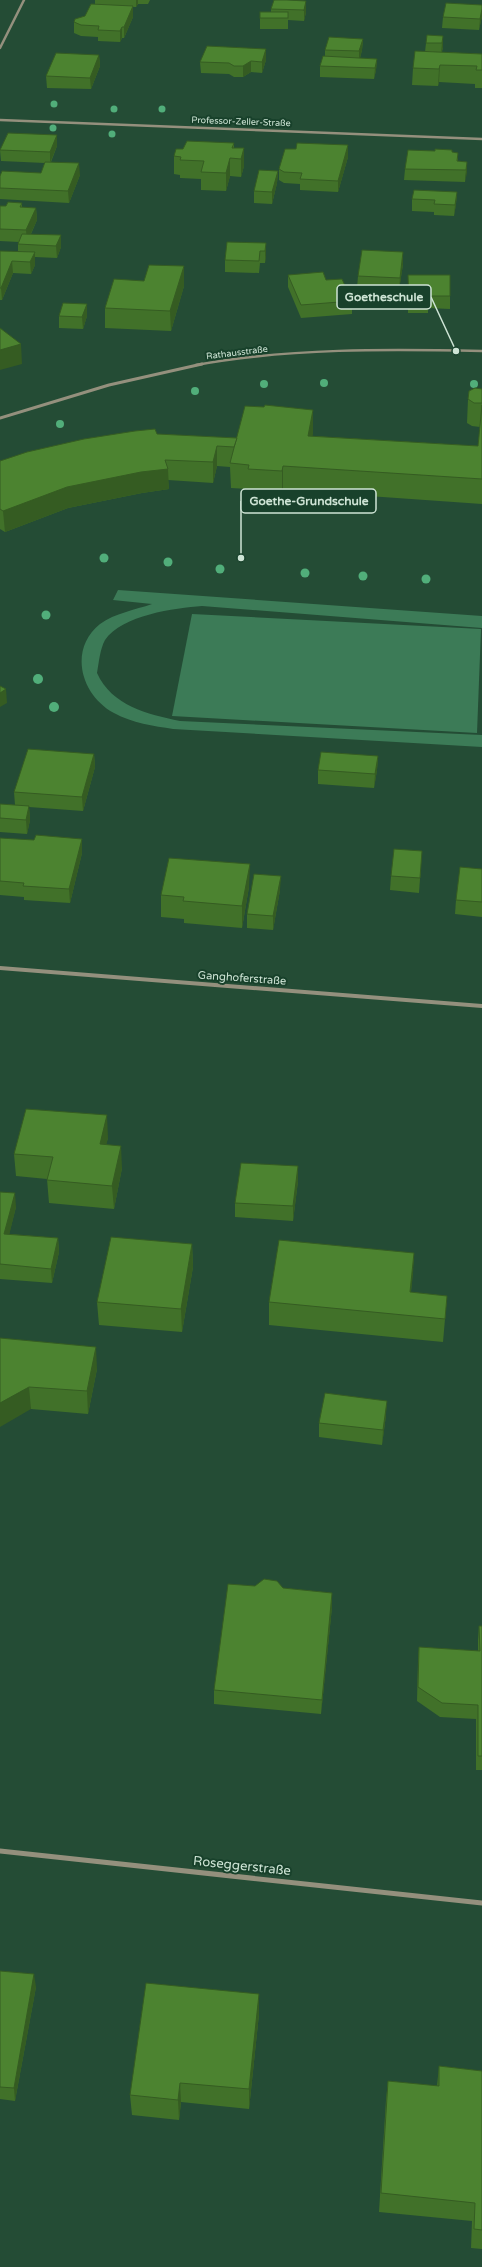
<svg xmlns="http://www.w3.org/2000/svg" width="482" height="2267" font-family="'Varela Round',sans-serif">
  <rect width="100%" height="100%" fill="#244c35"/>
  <g fill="#3c7b57">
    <path d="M118,590L482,616V628L202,606C175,608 122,615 105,640C100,649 99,662 97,673C112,706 147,714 180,721L482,735V747L173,729C154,726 132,723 114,713C81,695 68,650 100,624C115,613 135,610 152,604L113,600Z"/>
    <polygon points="192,614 481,629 477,733 172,716"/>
  </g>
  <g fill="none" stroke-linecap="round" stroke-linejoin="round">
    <g stroke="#94907d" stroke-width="2.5">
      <polyline points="0,48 24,0"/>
      <polyline points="0,120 482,139"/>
      <path d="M196,365C290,348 387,349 482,351"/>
    </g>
    <polyline stroke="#94907d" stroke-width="3" points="0,418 109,385 202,364"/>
    <polyline stroke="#94907d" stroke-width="4" points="0,968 482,1006"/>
    <polyline stroke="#94907d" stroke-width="5" points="0,1851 482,1903"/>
  </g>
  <g fill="#51ae7a">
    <circle cx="54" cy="104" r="3.5"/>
    <circle cx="114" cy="109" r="3.5"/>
    <circle cx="162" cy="109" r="3.5"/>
    <circle cx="53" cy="128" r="3.5"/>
    <circle cx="112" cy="134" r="3.5"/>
    <circle cx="324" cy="383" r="4"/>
    <circle cx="264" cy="384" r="4"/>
    <circle cx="474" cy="384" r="4"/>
    <circle cx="195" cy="391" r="4"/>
    <circle cx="60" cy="424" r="4"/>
    <circle cx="104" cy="558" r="4.5"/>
    <circle cx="168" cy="562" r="4.5"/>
    <circle cx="220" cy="569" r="4.5"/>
    <circle cx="305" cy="573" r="4.5"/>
    <circle cx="363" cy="576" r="4.5"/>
    <circle cx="426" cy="579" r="4.5"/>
    <circle cx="46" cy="615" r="4.5"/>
    <circle cx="38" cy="679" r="5"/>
    <circle cx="54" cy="707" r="5"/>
  </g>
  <g fill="#417129">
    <polygon points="95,0 150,0 148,4 138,4 136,7 133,7 133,17 124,38 122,38 120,42 98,41 98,37 81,36 74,33 74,22 85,16 95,4"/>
    <polygon points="287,0 306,12 304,21 288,20 288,29 260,29 260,12 271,12 271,9"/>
    <polygon points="482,5 482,16 479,30 442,28 443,17"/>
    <polygon points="443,36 443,47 442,52 482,54 482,88 475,88 475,84 439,82 438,86 412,85 413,68 425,52 426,43"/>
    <polygon points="363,39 362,50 360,58 377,59 376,70 374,79 320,77 320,66 325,56 325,50"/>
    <polygon points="266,49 266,60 262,73 251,72 243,77 234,77 229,74 201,73 200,62"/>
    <polygon points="99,55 100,66 91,89 47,88 46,76"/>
    <polygon points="57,135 57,146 51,162 80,175 69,203 0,199 0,176 41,173 45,163 1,161 0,150"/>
    <polygon points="234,143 234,148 244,148 244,166 241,177 230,176 226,191 201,190 201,179 180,178 180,175 174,174 174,156 183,149"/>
    <polygon points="348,145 348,157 338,192 300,190 300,184 284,183 279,180 279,169 296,149"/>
    <polygon points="452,152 458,153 458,161 467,162 465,182 404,180 405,169"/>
    <polygon points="278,171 277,183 272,204 254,203 254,191"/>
    <polygon points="457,192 456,204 454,216 434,215 434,212 412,211 412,199"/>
    <polygon points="22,203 22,207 36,208 37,220 31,234 61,247 57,258 35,257 35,265 31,274 13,273 2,300 0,300 0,251 18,252 18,244 19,242 0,241 0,206 6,206"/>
    <polygon points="266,243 266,255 265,263 260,263 259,273 225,272 225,260"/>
    <polygon points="403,252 403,264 399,290 357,288 358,276"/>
    <polygon points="184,266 184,286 171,331 105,328 105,308 144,281"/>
    <polygon points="288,275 352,301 352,314 301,318 288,287"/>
    <polygon points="408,275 450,296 450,309 428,308 428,313 408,313"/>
    <polygon points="59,316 87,316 83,329 59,328"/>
    <polygon points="482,389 482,504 283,490 282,495 248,493 248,489 231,488 230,467 217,466 213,483 168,480 169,489 142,493 68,508 5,532 0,529 0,461 157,434 237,438 313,410 312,436 478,446 480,427 472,426 467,423 468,399"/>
    <polygon points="94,754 95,767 83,811 29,807 30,820 27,834 0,832 0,804 15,805 14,792"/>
    <polygon points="378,756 377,770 374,788 318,784 318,770"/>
    <polygon points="0,838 82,853 70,903 24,900 24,897 0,895"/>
    <polygon points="421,865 419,893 390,890 391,876"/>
    <polygon points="482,869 482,917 455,914 456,900"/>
    <polygon points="249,887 242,928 184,923 184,919 161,917 161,895"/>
    <polygon points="280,890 273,930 247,928 247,914"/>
    <polygon points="108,1138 106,1144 122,1168 114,1209 49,1203 47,1179 16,1176 14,1154"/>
    <polygon points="298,1166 298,1181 293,1221 235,1217 235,1203"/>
    <polygon points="0,1192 16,1207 9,1234 58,1238 59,1252 52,1283 0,1279"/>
    <polygon points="192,1244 193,1267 182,1332 99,1325 97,1302"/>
    <polygon points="414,1253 411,1292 447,1296 443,1342 269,1325 269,1302"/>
    <polygon points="0,1338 97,1369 88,1414 31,1409"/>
    <polygon points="386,1415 382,1445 319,1437 319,1423"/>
    <polygon points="283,1588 332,1593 332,1607 321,1714 214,1704 214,1690"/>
    <polygon points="479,1626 482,1626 482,1770 476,1770 476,1719 440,1717 417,1701 418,1661 419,1647 478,1651 478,1640"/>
    <polygon points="0,1971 36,1987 15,2101 0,2099"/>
    <polygon points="259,2014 249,2109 181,2102 179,2120 132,2115 130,2095"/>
    <polygon points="439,2066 482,2071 482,2249 471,2248 472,2221 379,2212 386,2100 388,2081 437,2086"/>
  </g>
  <g fill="#355c22">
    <polygon points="136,0 138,0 138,4 136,7"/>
    <polygon points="306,1 306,12 304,21 304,10"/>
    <polygon points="133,6 133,17 124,38 124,27"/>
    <polygon points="482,9 482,16 479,30 480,19"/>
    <polygon points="122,27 122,38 120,42 120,31"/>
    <polygon points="443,36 443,47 441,54 442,43"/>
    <polygon points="363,39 362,50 359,62 359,51"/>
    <polygon points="266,49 266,60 262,73 262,62"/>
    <polygon points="99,55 100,66 91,89 90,78"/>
    <polygon points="377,59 376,70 374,79 375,68"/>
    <polygon points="251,61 251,72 243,77 243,66"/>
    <polygon points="440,65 439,82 438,86 439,69"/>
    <polygon points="57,135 57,146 50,163 50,152"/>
    <polygon points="348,145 348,157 338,192 338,181"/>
    <polygon points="244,148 244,166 241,177 241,159"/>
    <polygon points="230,158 230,176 226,191 226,173"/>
    <polygon points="467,162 467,173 465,182 466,170"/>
    <polygon points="79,163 80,175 69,203 68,191"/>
    <polygon points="278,171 277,183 272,204 272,192"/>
    <polygon points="457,192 456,204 454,216 455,205"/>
    <polygon points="36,208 37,220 27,242 26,230"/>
    <polygon points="61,235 61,247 57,258 56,246"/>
    <polygon points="266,243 266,255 265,263 265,251"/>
    <polygon points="35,252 35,265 31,274 30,262"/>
    <polygon points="403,252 403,264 399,290 400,278"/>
    <polygon points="12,261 13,273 2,300 1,288"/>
    <polygon points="184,266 184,286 171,331 170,311"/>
    <polygon points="87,304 87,316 83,329 82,317"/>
    <polygon points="21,344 22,364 0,370 0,350"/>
    <polygon points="313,410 313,434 308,460 308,436"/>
    <polygon points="217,446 217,466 213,483 213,462"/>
    <polygon points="283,466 283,490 282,495 282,471"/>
    <polygon points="168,469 169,489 142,493 68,508 5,532 3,511 67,487 141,472"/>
    <polygon points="6,689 7,703 0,707 0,693"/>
    <polygon points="94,754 95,767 83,811 82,797"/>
    <polygon points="378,756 377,770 374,788 375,774"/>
    <polygon points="29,806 30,820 27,834 26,820"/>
    <polygon points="82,839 82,853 70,903 69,889"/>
    <polygon points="250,864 249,887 242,928 242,906"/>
    <polygon points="281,876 280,890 273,930 273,916"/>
    <polygon points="107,1115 108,1138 101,1166 100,1144"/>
    <polygon points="121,1146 122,1168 114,1209 112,1186"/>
    <polygon points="298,1166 298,1181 293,1221 293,1206"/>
    <polygon points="15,1193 16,1207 6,1248 4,1234"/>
    <polygon points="58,1238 59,1252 52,1283 51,1269"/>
    <polygon points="192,1244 193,1267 182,1332 181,1309"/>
    <polygon points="414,1253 413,1275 408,1315 410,1292"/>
    <polygon points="96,1347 97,1369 88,1414 87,1391"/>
    <polygon points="29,1387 31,1409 0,1427 0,1403"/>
    <polygon points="387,1401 386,1415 382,1445 383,1430"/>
    <polygon points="332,1593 332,1607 321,1714 322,1700"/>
    <polygon points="34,1974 36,1987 15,2101 14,2088"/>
    <polygon points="259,1994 259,2014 249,2109 249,2089"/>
    <polygon points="180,2083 181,2102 179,2120 178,2100"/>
  </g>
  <g fill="#4c8330" stroke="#355c22">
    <polygon points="274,0 287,0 306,1 304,10 271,9"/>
    <polygon points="446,3 482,5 482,9 480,19 443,17"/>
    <polygon points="91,4 133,6 124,27 122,27 120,31 98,30 99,26 81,25 74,22 75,19 85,16"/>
    <rect x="260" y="12" width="28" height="6"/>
    <polygon points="427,35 443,36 442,43 426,43"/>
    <polygon points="329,37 363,39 359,51 325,50"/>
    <polygon points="207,46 266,49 262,62 251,61 243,66 234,66 229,63 200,62"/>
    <polygon points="415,51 482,54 482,70 476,70 477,66 440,65 439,69 413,68"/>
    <polygon points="56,53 99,55 90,78 46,76"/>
    <polygon points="323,56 377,59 375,68 320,66"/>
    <polygon points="8,133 57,135 50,152 0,150"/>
    <polygon points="187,141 234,143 232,148 244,148 241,159 230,158 226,173 201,172 204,161 180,160 181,157 174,156 176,149 183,149"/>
    <polygon points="297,143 348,145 338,181 300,179 302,173 284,172 279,169 285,149 296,149"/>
    <polygon points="435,149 452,150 452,152 458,153 457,161 467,162 466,170 405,169 408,150 435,151"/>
    <polygon points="45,162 79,163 68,191 0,188 0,176 2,171 41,173"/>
    <polygon points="259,170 278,171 272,192 254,191"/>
    <polygon points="414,190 457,192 455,205 434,204 435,200 412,199"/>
    <polygon points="8,202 22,203 20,207 36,208 26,230 0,229 0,206 6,206"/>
    <polygon points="22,234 61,235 56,246 18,244"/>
    <polygon points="227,242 266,243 265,251 260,251 259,261 225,260"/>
    <polygon points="362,250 403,252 400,278 358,276"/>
    <polygon points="0,251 35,252 30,262 12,261 1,288 0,288"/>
    <polygon points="149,265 184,266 170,311 105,308 114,279 144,281"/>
    <polygon points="323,272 326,280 342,279 352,301 301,305 288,275"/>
    <polygon points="408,275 450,275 450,296 429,296 429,301 409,300"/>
    <polygon points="63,303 87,304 82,317 59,316"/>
    <polygon points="0,328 21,344 0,350"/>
    <polygon points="475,388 482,389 482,403 474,403 468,399 469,391"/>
    <polygon points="265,405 313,410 308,436 478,446 482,405 482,479 283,466 282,471 248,469 249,465 230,463 245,406 264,407"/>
    <polygon points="155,429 157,434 237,438 234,447 217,446 213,462 165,460 168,469 141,472 67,487 3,511 0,509 0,461 27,452 84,439 135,431"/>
    <polygon points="0,686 6,689 0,693"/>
    <polygon points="28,749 94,754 82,797 14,792"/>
    <polygon points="321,752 378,756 375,774 318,770"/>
    <polygon points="0,804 29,806 26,820 0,818"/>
    <polygon points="36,835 82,839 69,889 23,886 24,883 0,881 0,838 34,840"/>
    <polygon points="394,849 422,851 420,878 391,876"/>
    <polygon points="169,858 250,864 242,906 183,901 184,897 161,895"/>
    <polygon points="460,867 482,869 482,902 456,900"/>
    <polygon points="254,874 281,876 273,916 247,914"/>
    <polygon points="26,1109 107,1115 100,1144 121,1146 112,1186 47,1180 53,1157 14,1154"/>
    <polygon points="241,1163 298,1166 293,1206 235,1203"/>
    <polygon points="0,1192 15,1193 4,1234 58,1238 51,1269 0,1264"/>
    <polygon points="111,1237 192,1244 181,1309 97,1302"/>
    <polygon points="279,1240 414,1253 410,1292 447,1296 445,1319 269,1302"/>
    <polygon points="0,1338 96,1347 87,1391 29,1387 0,1403"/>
    <polygon points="325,1393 387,1401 383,1430 319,1423"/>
    <polygon points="264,1579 277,1581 283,1588 332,1593 322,1700 214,1690 228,1584 255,1586"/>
    <polygon points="479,1626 482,1626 482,1756 478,1756 478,1705 442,1703 418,1687 419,1647 480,1651"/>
    <polygon points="0,1971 34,1974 14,2088 0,2087"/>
    <polygon points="146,1983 259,1994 249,2089 180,2083 178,2100 130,2095"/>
    <polygon points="439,2066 482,2071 482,2230 474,2229 475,2203 381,2193 388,2081 439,2086"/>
  </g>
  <g text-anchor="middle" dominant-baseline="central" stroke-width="4" stroke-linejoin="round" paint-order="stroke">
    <g font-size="9" fill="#cee4d5" stroke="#18412b">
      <text transform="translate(241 122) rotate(2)">Professor-Zeller-Straße</text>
      <text transform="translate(237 353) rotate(-7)">Rathausstraße</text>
    </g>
    <g font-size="11" fill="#cee4d5" stroke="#18412b">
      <text transform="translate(242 978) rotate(4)">Ganghoferstraße</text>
    </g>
    <g font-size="13" fill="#cee4d5" stroke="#18412b">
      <text transform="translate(242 1866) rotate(6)">Roseggerstraße</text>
    </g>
  </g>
  <path fill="none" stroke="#cee4d5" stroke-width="1.5" d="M456 351L431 297M241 558L241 501"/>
  <g fill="#cee4d5" stroke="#18412b" stroke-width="1.5">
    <circle cx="456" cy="351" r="4"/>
    <circle cx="241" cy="558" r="4"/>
  </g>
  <g fill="#18412b" stroke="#cee4d5" stroke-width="1.5">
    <rect x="337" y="285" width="94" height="24" rx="4"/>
    <rect x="241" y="489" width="135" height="24" rx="4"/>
  </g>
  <g font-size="12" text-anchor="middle" font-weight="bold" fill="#cee4d5">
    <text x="384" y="301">Goetheschule</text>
    <text x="309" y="505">Goethe-Grundschule</text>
  </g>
</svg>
